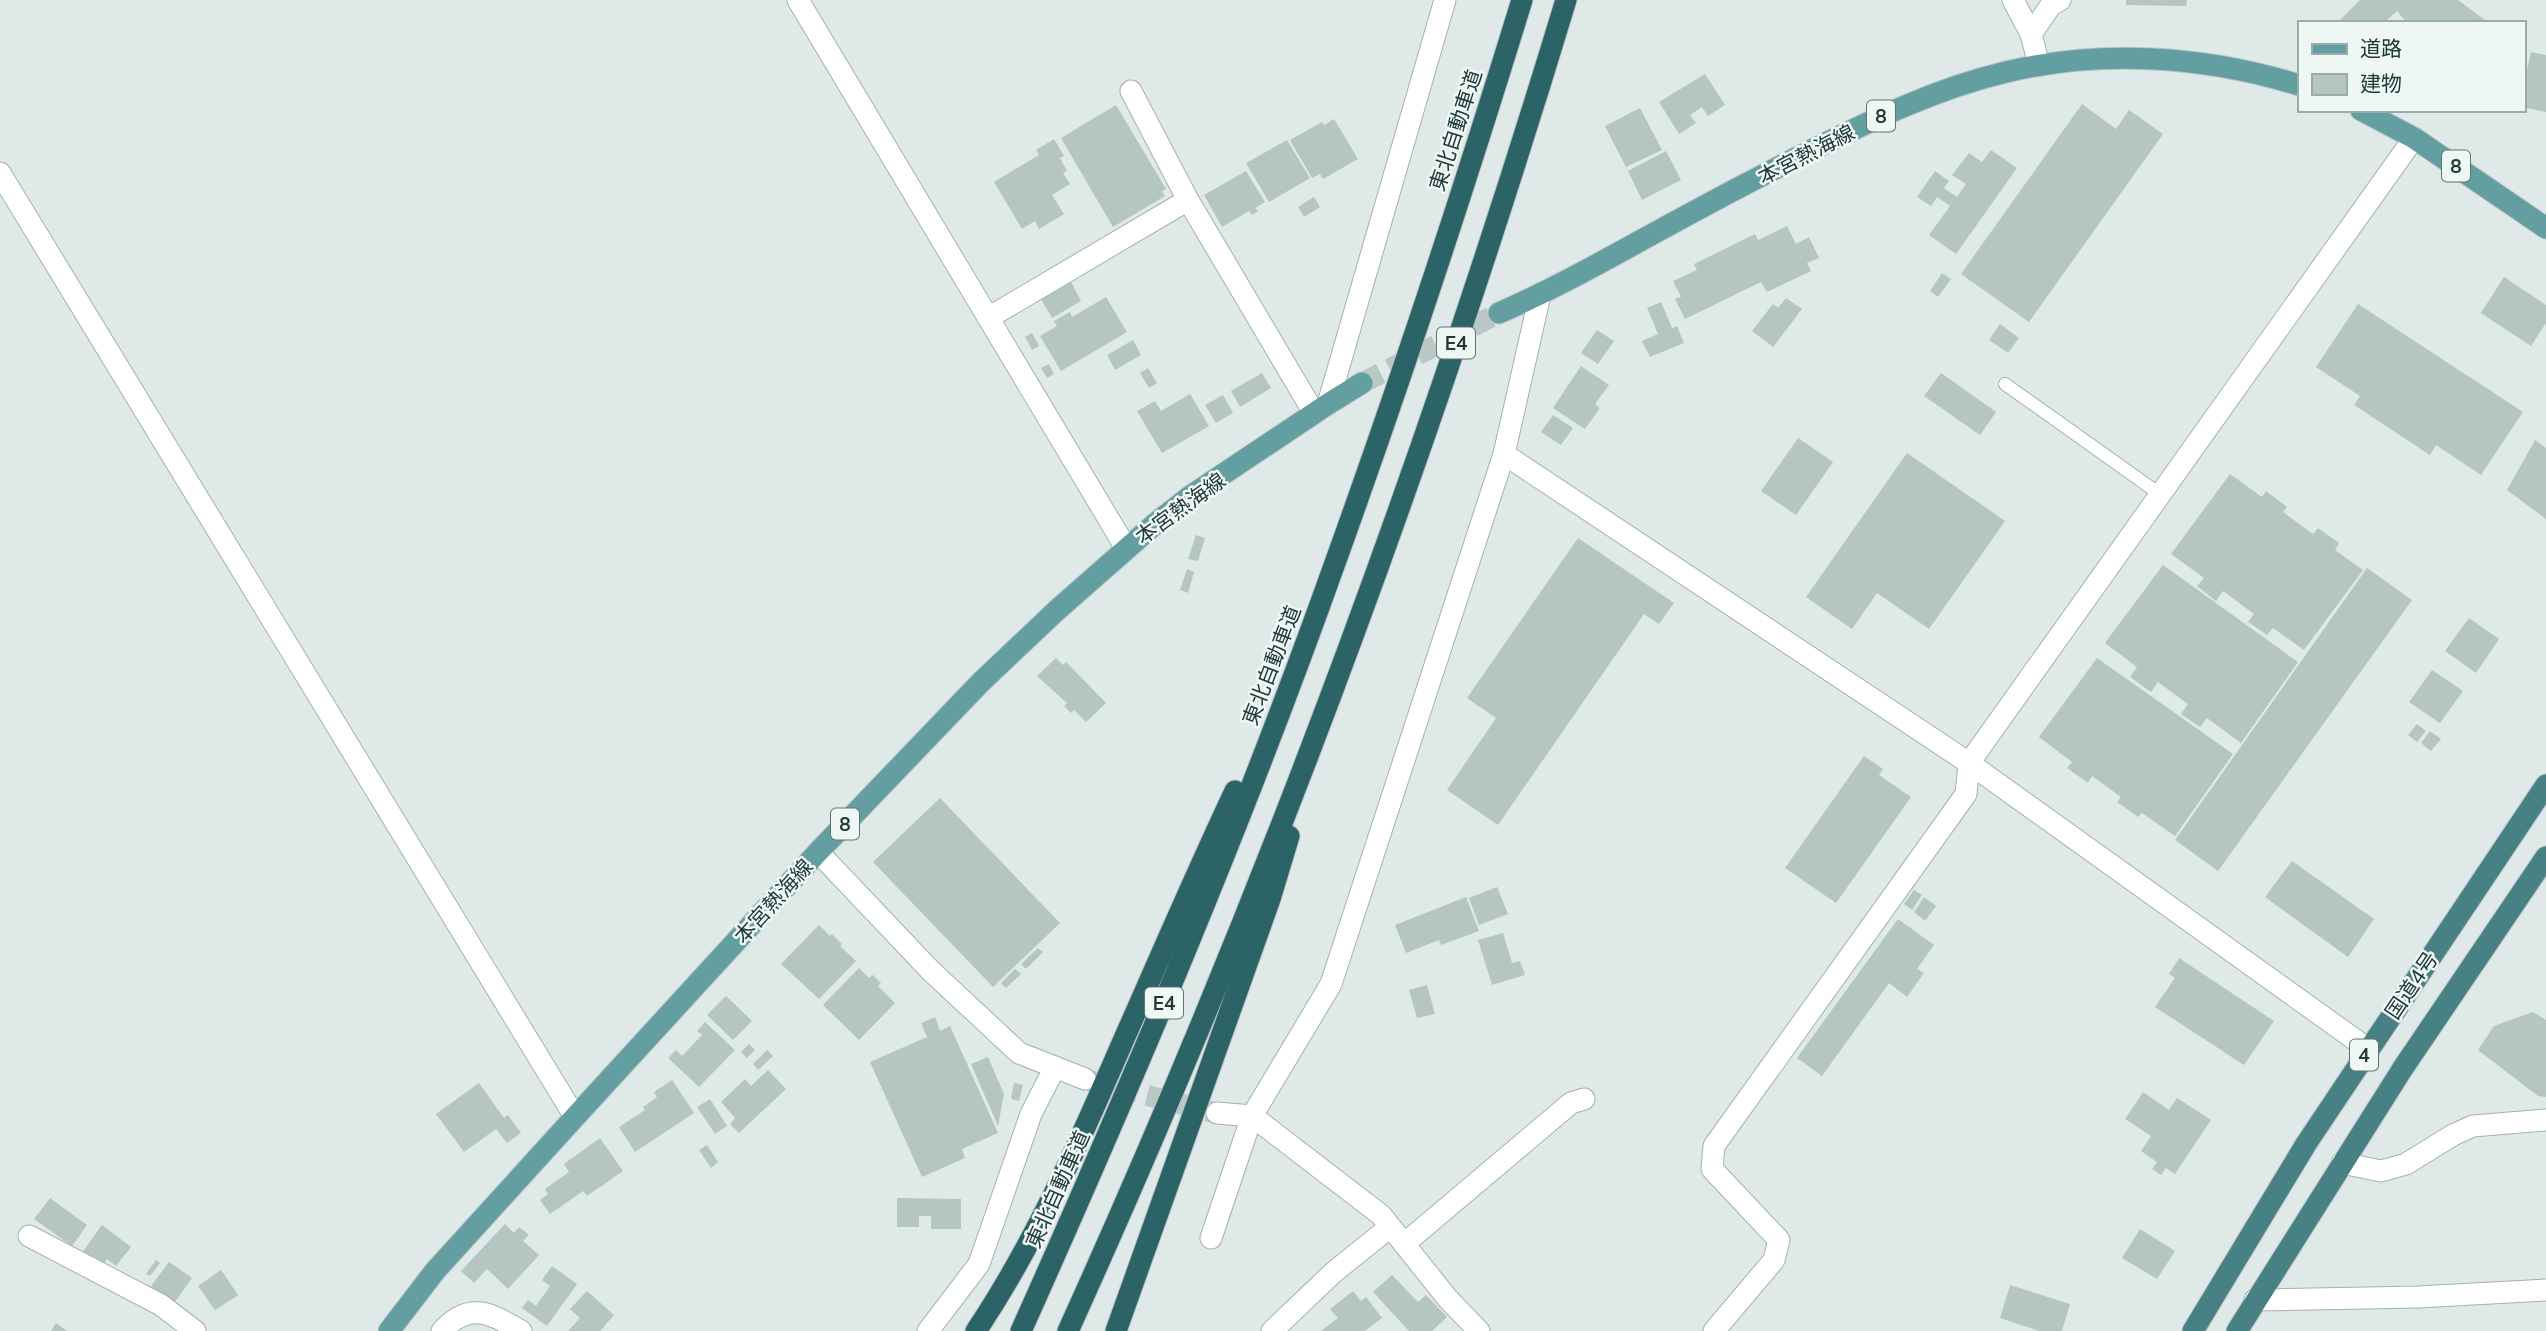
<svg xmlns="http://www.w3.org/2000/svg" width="2546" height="1331" font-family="Mulish,'Noto Sans JP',sans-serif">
  <rect width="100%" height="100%" fill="#dfeae8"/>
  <g fill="#b4c5c2">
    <polygon points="2126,0 2187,0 2186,6 2126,5"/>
    <polygon points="2360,0 2458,0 2489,23 2407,23 2397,11 2384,23 2337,23"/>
    <polygon points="2531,52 2546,55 2546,112 2523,107 2523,87"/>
    <polygon points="1705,74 1725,105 1708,116 1702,107 1690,115 1696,123 1679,134 1659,102"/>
    <polygon points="2082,104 2116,129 2129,110 2163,134 2029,322 1961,274"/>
    <polygon points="1116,105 1166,189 1162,191 1165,196 1113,227 1061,138"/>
    <polygon points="1640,108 1662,150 1626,167 1605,126"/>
    <polygon points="1334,119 1358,159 1323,179 1320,174 1312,178 1290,140 1322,122 1324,125"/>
    <polygon points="1054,139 1064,156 1060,158 1067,171 1063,173 1070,184 1052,195 1064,214 1039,229 1035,221 1022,229 994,182 1039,155 1036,150"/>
    <polygon points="1287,140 1310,178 1269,202 1246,163"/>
    <polygon points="1991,150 2017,168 1956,254 1929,235 1950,206 1937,197 1931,206 1917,197 1935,171 1949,181 1944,188 1957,197 1966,184 1952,175 1969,153 1982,162"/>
    <polygon points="1666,151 1681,180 1642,200 1628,171"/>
    <polygon points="1246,171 1265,202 1255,208 1258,211 1252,215 1249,211 1222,227 1204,195"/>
    <polygon points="1314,197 1320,207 1304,217 1298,207"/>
    <polygon points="1787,226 1796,244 1809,237 1819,258 1807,263 1811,271 1767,292 1761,282 1685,319 1675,299 1681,297 1673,281 1697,270 1694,264 1755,234 1758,240"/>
    <polygon points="1942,273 1951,279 1938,297 1930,291"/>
    <polygon points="2504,277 2546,305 2546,323 2531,346 2481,313"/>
    <polygon points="1071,282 1081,301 1052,318 1041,299"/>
    <polygon points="1106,297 1127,332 1061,371 1040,336 1057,326 1054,321 1070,312 1072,317"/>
    <polygon points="1786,298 1802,309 1773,347 1752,331 1773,304 1778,308"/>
    <polygon points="1661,302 1672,328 1677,326 1684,343 1650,357 1642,341 1658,334 1647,308"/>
    <polygon points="2358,304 2523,412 2481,475 2436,445 2430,455 2354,405 2360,396 2316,367"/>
    <polygon points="2000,324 2019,338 2008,353 1989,340"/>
    <polygon points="1597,330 1614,341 1598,364 1581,353"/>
    <polygon points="1032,333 1039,346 1032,350 1025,337"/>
    <polygon points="1133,340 1141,355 1115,370 1107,355"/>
    <polygon points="1049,364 1054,374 1047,378 1041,368"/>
    <polygon points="1581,366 1609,385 1595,404 1600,408 1585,429 1553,408"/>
    <polygon points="1148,368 1157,383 1149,388 1140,373"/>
    <polygon points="1262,373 1271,388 1240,407 1231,391"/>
    <polygon points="1941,373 1996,412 1980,435 1924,396"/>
    <polygon points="1190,394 1209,426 1162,453 1137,411 1155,401 1161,411"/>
    <polygon points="1223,395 1233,413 1216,423 1205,405"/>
    <polygon points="1553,415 1573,428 1561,445 1541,432"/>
    <polygon points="1798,438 1833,462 1796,515 1761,491"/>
    <polygon points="2535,440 2546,448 2546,519 2507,490"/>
    <polygon points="1907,453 2005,521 1929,629 1877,593 1852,629 1806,597"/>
    <polygon points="2230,474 2262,497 2266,491 2287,507 2283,512 2313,534 2318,528 2339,543 2335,550 2363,570 2304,650 2273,628 2267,635 2248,622 2254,614 2223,591 2216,601 2197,586 2204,578 2171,554"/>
    <polygon points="1196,535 1205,538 1198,561 1188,559"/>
    <polygon points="1578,538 1674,603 1659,624 1644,614 1498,825 1447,790 1496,718 1467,698"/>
    <polygon points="2163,565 2298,662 2241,743 2207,718 2200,727 2181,714 2188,704 2158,682 2151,692 2130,677 2137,667 2105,643"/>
    <polygon points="2367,568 2412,600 2218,871 2175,840"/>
    <polygon points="1187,569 1194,572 1188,593 1180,590"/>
    <polygon points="2469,618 2499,639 2476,673 2445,651"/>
    <polygon points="1056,658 1063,665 1066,662 1106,703 1086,722 1074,710 1071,713 1064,706 1067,703 1037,676"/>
    <polygon points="2097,658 2233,754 2175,836 2142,813 2138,817 2117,802 2121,797 2092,776 2088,783 2067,768 2072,762 2039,737"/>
    <polygon points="2432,670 2463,691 2440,723 2409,702"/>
    <polygon points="2417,724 2426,731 2417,742 2408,735"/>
    <polygon points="2430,731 2441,739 2431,751 2421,743"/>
    <polygon points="1864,756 1883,769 1879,775 1911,797 1836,903 1785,868"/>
    <polygon points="940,798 1060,923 993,987 873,862"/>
    <polygon points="2292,861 2374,919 2348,957 2265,897"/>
    <polygon points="1497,887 1508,914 1479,925 1469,898"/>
    <polygon points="1914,890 1922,895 1912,910 1904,904"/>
    <polygon points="1466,897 1479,931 1441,945 1439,940 1406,953 1395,925"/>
    <polygon points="1924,897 1936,906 1925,921 1914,912"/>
    <polygon points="1898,919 1934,945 1917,969 1924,973 1907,997 1889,983 1822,1076 1797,1058"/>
    <polygon points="819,925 830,936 832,934 842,944 840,946 856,961 819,999 781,964"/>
    <polygon points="1503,933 1512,963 1520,961 1525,975 1492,985 1478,940"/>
    <polygon points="1038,948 1043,952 1026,969 1021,964"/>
    <polygon points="2179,958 2274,1021 2244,1065 2155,1007 2175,978 2169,974"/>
    <polygon points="859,968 869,978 873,975 881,983 878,986 895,1003 859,1040 823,1005"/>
    <polygon points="1015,969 1021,974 1006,988 1001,983"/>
    <polygon points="1427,985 1435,1014 1417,1018 1409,990"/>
    <polygon points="726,996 752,1021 733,1040 707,1015"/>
    <polygon points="2533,1012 2546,1020 2546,1097 2538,1096 2478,1050 2494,1026"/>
    <polygon points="935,1017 940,1031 950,1026 998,1133 962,1149 965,1158 922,1177 870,1062 927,1037 921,1023"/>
    <polygon points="705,1022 735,1050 699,1087 668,1058 676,1050 682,1056 702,1035 697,1031"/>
    <polygon points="749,1044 755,1050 747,1058 741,1052"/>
    <polygon points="767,1050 773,1056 758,1070 753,1064"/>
    <polygon points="988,1057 1004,1094 998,1126 971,1064"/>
    <polygon points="768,1070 786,1089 739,1133 730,1124 735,1118 721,1102 745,1079 751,1086"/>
    <polygon points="672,1080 694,1113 635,1152 619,1127 645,1110 643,1107 657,1097 654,1092"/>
    <polygon points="479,1083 504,1118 508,1115 521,1133 507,1143 496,1129 464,1152 436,1114"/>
    <polygon points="1014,1083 1023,1085 1019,1101 1011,1099"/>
    <polygon points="2143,1092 2169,1110 2177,1098 2211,1120 2175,1174 2166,1168 2161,1175 2152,1169 2157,1162 2141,1151 2151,1136 2125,1119"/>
    <polygon points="710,1099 727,1126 715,1134 697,1107"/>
    <polygon points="600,1138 623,1171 587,1196 583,1191 550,1214 540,1200 548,1194 545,1189 569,1172 564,1164"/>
    <polygon points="707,1145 718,1162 711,1168 699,1150"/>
    <polygon points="50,1198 87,1225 72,1246 34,1219"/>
    <polygon points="897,1198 961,1199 961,1229 931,1229 931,1216 919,1216 919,1227 897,1227"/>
    <polygon points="505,1224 514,1233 519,1227 529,1235 523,1241 539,1255 508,1289 487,1269 474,1283 461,1271"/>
    <polygon points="102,1225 131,1247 116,1266 107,1259 104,1263 95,1257 91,1262 81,1254"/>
    <polygon points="2140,1229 2175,1251 2157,1279 2122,1258"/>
    <polygon points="156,1260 160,1263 150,1276 146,1274"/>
    <polygon points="169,1262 192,1278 174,1303 151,1286"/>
    <polygon points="552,1266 577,1284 547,1326 522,1308 528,1300 536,1306 550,1286 542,1280"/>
    <polygon points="221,1270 238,1295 215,1310 198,1286"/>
    <polygon points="1392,1275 1418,1302 1426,1295 1447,1317 1432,1331 1409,1331 1373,1292"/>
    <polygon points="2010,1285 2070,1304 2062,1331 2039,1331 2000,1318"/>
    <polygon points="587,1291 614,1315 600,1331 568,1331 580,1318 570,1309"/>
    <polygon points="1353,1291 1361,1301 1366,1297 1382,1318 1365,1331 1321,1331 1338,1318 1330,1309"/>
    <polygon points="56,1323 67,1331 51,1331"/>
  </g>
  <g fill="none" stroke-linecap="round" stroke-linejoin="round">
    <polyline stroke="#b9c7c5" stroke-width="21" stroke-dasharray="21 10" stroke-linecap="butt" points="1087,1080 1212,1112"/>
    <polyline stroke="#b9c7c5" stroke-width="21" stroke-dasharray="21 10" stroke-linecap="butt" points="1362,383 1499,313"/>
    <g stroke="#a2b2b0" stroke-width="14">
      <polyline id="service" points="2005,384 2161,495"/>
    </g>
    <g stroke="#a2b2b0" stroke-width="23">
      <g id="minor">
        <polyline points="798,0 1126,548"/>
        <polyline points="2013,0 2031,34"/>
        <polyline points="1131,91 1188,200 1314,413"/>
        <polyline points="0,173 575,1117"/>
        <polyline points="988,318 1188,200"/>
        <polyline points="1328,404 1445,0"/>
        <polyline points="1504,454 1969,763 2368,1049"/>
        <polyline points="818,852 931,971 1019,1053 1085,1079"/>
        <polyline points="1217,1113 1252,1116 1381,1215 1448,1299 1479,1331"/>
        <polyline points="2342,1163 2381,1171 2406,1164 2453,1135 2473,1126 2546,1120"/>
        <polyline points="29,1236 161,1305 195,1331"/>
        <polyline points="1211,1238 1252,1116 1331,984 1504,454 1540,295"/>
        <polyline points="1404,1244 1571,1103 1584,1099"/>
        <polyline points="2255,1300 2418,1297 2546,1290"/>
        <path d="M442,1331C470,1300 491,1314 521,1331"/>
        <polyline points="928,1331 979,1264 1031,1114 1055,1067"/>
        <polyline points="1272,1331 1334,1272 1390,1227"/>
        <polyline points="1714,1331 1774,1260 1779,1240 1712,1169 1714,1146 1966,794 1969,763 2414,138"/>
      </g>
    </g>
    <g stroke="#a2b2b0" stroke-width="23">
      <polyline id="tertiary" points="2039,65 2031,34 2051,5 2060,0"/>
    </g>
    <g stroke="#bcc4c4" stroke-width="23">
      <g id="primary">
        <polyline points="2361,110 2414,138 2546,228"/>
        <path d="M1499,313C1563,285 1621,251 1682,218C1726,194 1770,171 1814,149C1876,118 1938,88 2006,72C2102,49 2205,56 2299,85"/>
        <polyline points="389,1331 435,1271 575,1117 818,852 981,682 1056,611 1156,523 1189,497 1328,404 1362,383"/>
      </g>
    </g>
    <g stroke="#bcc4c4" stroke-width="23">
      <g id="trunk">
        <polyline points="2193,1331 2306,1144 2546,785"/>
        <polyline points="2237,1331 2403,1068 2546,857"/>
      </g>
    </g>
    <g stroke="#bcc4c4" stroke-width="23">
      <g id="motorway">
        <path d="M976,1331C1035,1243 1078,1145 1120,1048C1158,962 1195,876 1235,791"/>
        <path d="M1021,1331C1134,1079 1242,824 1335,563C1402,377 1464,189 1522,0"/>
        <path d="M1068,1331C1264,899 1429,453 1566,0"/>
        <polyline points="1116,1331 1270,899 1289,836"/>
      </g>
    </g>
    <use href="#service" stroke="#fff" stroke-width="12"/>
    <use href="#minor" stroke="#fff" stroke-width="21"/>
    <use href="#tertiary" stroke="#fff" stroke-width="21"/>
    <use href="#primary" stroke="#639fa1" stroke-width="21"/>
    <use href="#trunk" stroke="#478184" stroke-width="21"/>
    <use href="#motorway" stroke="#2b6367" stroke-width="21"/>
  </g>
  <g text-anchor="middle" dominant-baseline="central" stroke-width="5" stroke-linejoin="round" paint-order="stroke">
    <g fill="#eff7f5" stroke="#5e7372" stroke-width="2">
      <rect x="1867" y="100.5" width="28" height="31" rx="5"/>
      <rect x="2442" y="150.5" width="28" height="31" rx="5"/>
      <rect x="1437" y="327.5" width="38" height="31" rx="5"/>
      <rect x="831" y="808.5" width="28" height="31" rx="5"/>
      <rect x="1145" y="987.5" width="38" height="31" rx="5"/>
      <rect x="2350" y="1039.5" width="28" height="31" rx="5"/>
    </g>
    <g font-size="19" font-weight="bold" fill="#203a3a">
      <text x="1881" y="116">8</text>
      <text x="2456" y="166">8</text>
      <text x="1456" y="343">E4</text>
      <text x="845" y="824">8</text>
      <text x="1164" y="1003">E4</text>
      <text x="2364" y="1055">4</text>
    </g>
    <g font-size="21" fill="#203a3a" stroke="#eff7f5">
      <text transform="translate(1455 130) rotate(-72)">東北自動車道</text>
      <text transform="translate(1806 154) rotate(-27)">本宮熱海線</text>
      <text transform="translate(1180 508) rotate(-36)">本宮熱海線</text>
      <text transform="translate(1271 665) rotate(-69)">東北自動車道</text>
      <text transform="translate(773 901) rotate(-48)">本宮熱海線</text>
      <text transform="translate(2411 985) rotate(-56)">国道4号</text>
      <text transform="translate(1057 1189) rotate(-66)">東北自動車道</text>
    </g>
  </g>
  <rect x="2298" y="21" width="228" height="91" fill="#eff7f5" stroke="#9cabaa" stroke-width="2"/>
  <rect x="2312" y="44" width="35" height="10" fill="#639fa1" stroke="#9cabaa" stroke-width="2"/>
  <text x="2360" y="56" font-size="21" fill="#203a3a">道路</text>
  <rect x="2312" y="74" width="35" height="21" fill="#b4c5c2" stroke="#9cabaa" stroke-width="2"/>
  <text x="2360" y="91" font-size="21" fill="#203a3a">建物</text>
</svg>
